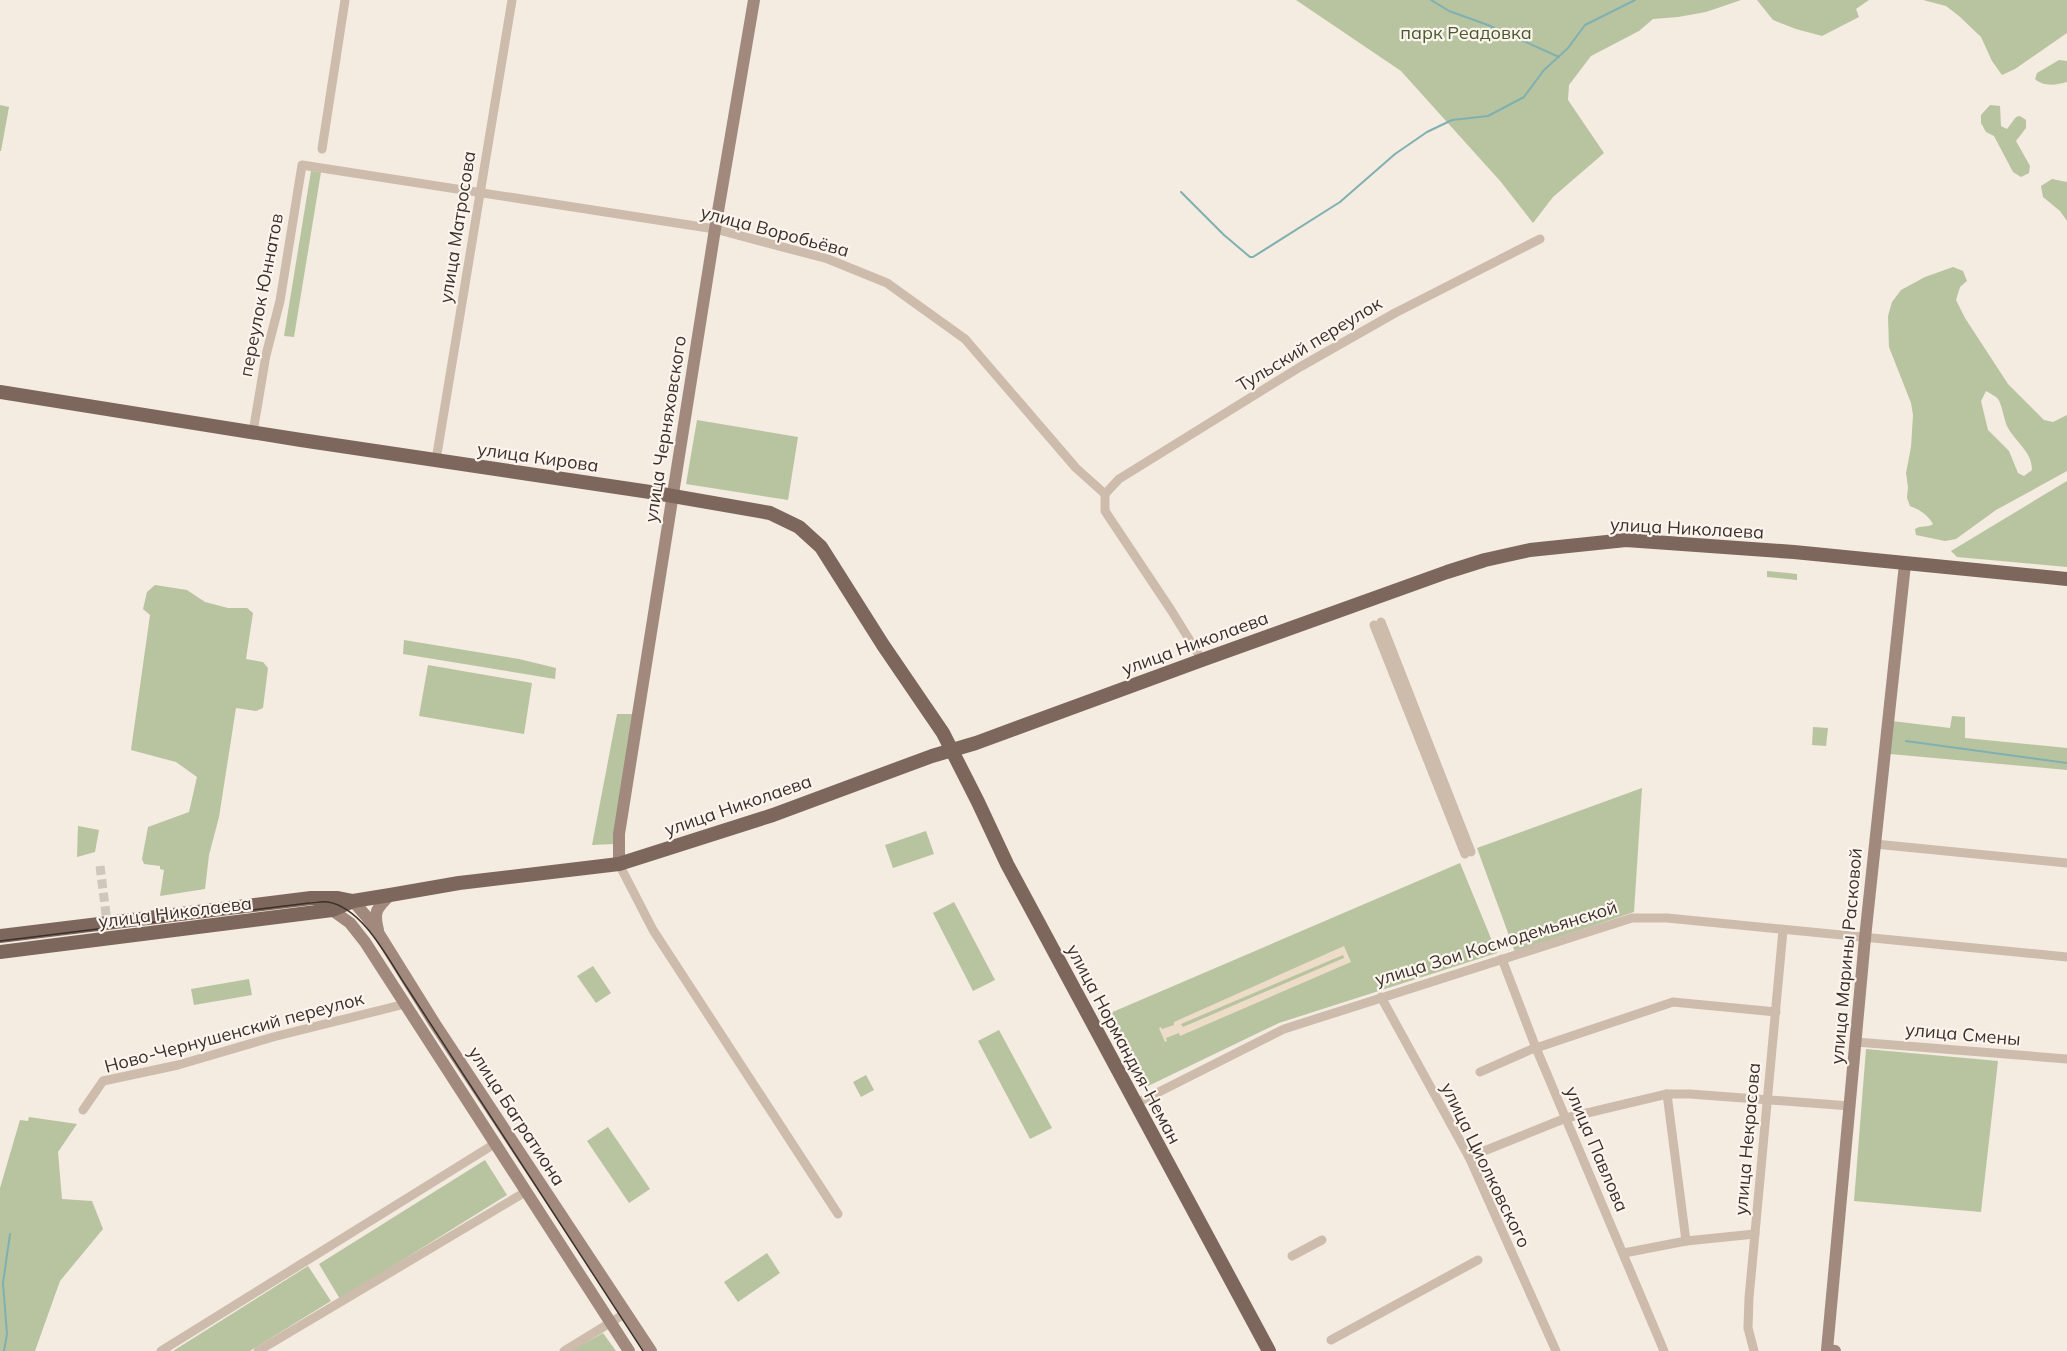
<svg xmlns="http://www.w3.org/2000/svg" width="2067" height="1351" font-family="Mulish,sans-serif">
  <rect width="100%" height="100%" fill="#f4ebe1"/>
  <g fill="#b8c4a0" fill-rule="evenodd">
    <polygon points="1296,0 1741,0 1706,12 1678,17 1653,19 1639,31 1591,56 1569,85 1568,100 1604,153 1553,197 1533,223 1501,182 1401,71"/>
    <polygon points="1757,0 1869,0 1856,9 1859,17 1822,36 1796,29 1773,20"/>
    <polygon points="1923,0 2067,0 2067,33 2015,69 2002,75 1992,61 1981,37 1959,16 1946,6"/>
    <path d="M2059,60L2067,61V82C2056,85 2044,87 2035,79L2037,73Z"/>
    <polygon points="0,105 9,107 1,151 0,151"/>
    <polygon points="1990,105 2000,106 2001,126 2007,129 2016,117 2020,116 2026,120 2026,128 2016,141 2030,166 2029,173 2021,177 2013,172 1994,136 1986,132 1981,123 1981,115"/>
    <polygon points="311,171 321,172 294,337 284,336"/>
    <polygon points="2052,179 2067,182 2067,221 2060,211 2043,197 2041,186"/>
    <path d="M1953,267L1963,271L1967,281L1960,287L1956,300L1965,318L2008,384L2044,420L2053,422L2067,415V471L1996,510L1956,539L1945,541L1916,535L1915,529C1921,525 1927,528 1933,524C1927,514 1920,510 1910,506L1907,498L1908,487L1906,473L1911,447L1913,415L1911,403L1889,347L1888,316L1892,302L1901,290L1925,277ZM1986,391C1989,393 1996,396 1998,399C2002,405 2004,419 2007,426C2015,442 2032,451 2032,470L2024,476L2018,473L2009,451L1988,430L1981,401Z"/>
    <polygon points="697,420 798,437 788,500 686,484"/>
    <polygon points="2067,481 2067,567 1957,557 1951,551"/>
    <polygon points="1767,571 1797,574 1797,580 1767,577"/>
    <polygon points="155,585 187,590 205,602 228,608 247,608 253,613 246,659 263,662 268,668 263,708 256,711 236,708 219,817 209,855 205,889 160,896 164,870 160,869 160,866 144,864 142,859 148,827 189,812 197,777 176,762 131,750 150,615 143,609 147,592"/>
    <polygon points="404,640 519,659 556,668 555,679 403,654"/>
    <polygon points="428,665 532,683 524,734 419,716"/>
    <polygon points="617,714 633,714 615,844 592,845"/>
    <polygon points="1952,716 1965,717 1965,738 2067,748 2067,770 1890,754 1892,721 1950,728"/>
    <polygon points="1813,727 1828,728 1826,746 1812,745"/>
    <polygon points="1642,788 1634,912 1515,952 1477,848"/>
    <polygon points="78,826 99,830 95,852 77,857"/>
    <polygon points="926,831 934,854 893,868 885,845"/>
    <polygon points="1460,863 1497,953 1279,1023 1146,1087 1108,1014"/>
    <polygon points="954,902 995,980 973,991 933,913"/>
    <polygon points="593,966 611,993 596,1003 577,976"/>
    <polygon points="249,979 252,995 194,1005 191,989"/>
    <polygon points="999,1030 1052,1128 1030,1139 978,1041"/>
    <polygon points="1866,1049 1998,1061 1981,1212 1854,1201"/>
    <polygon points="866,1075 874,1090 861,1097 853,1082"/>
    <polygon points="29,1117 77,1124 58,1152 62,1199 92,1201 103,1229 60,1281 35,1351 0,1351 0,1188 20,1120 28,1121"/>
    <polygon points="608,1127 650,1189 629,1203 587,1141"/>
    <polygon points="485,1160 507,1195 340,1299 319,1264"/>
    <polygon points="767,1253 780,1273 738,1302 724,1282"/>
    <polygon points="308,1266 331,1301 250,1351 173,1351"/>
    <polygon points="603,1333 616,1351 571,1351"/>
  </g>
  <path fill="#ecdcc8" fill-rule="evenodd" d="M1344,946L1351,962L1180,1036L1179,1033L1166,1038L1167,1041L1165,1042L1159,1028L1161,1027L1162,1029L1174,1025V1022ZM1343,955L1344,958L1183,1027L1181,1024Z"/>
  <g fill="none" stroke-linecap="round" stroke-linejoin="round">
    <g stroke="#7fb0b2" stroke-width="2">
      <polyline points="1431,0 1449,11 1488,25 1559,57"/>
      <polyline points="1181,192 1224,235 1250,257 1253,257 1340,202 1395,154 1427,132 1452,120 1488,116 1524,97 1544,70 1568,48 1585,25 1635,0"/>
      <polyline points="1906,741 2067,763"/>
      <polyline points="4,1351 7,1334 3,1283 10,1234"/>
    </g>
    <polyline stroke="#cfc6bd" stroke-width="9" stroke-dasharray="9 4.5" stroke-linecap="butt" points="100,866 107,922"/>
    <g stroke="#cdbbac" stroke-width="9">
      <polyline points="322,149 345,0"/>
      <polyline points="253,432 266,355 280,301 302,165 715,229 828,259 887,283 965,339 1076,468 1105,494 1105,511 1171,610 1202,660"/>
      <polyline points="436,460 512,0"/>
      <polyline points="1105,494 1119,479 1300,367 1395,313 1540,239"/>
      <polyline points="1381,622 1471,852"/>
      <polyline points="1374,625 1465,854"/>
      <polyline points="1875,844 2067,863"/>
      <polyline points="619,864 653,930 838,1214"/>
      <polyline points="1502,959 1536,1048 1664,1351"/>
      <polyline points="1381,997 1469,1157 1556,1351"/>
      <polyline points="1856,1042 2067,1059"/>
      <polyline points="1480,1072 1530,1050 1673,1002 1776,1012"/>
      <polyline points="1667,1094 1686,1241"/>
      <polyline points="1135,1104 1284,1029 1632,918 1667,918 2067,957"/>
      <polyline points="83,1110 103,1081 178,1065 273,1037 405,1004"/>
      <polyline points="1469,1157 1566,1118 1667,1094 1690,1094 1850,1106"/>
      <polyline points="1624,1253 1686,1241 1755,1234"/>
      <polyline points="1292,1256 1322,1240"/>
      <polyline points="1331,1340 1478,1260"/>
      <polyline points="161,1351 496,1143"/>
      <polyline points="258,1351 527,1191"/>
      <polyline points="564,1351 626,1313"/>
      <polyline points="1754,1351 1748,1328 1749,1298 1783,930"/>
    </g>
    <g stroke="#a18a7d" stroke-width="12">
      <polyline points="619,864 619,834 715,229 754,0"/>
      <polyline points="353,901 366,916 379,934 435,1024 651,1351"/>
      <polyline points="332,910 350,923 365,942 629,1351"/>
      <path d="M378,930C373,911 377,908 390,895"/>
      <polyline points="1835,1351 1827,1350 1865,938 1905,564"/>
    </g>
    <g stroke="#7d675c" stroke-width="14">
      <polyline points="0,392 301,440 650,492 770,513 799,527 821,547 883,645 943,733 978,802 1007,864 1269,1351"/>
      <polyline points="0,936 311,898 338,898 353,901"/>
      <polyline points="0,952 332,910 353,901 390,895 459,883 619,864 773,815 932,756 976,743 1202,660 1447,572 1485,560 1530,550 1626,540 1794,552 2067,579"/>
    </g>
    <path stroke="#3b302b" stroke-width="1.5" d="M0,941L309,903C315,903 322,901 328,902C363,908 388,959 406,986L643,1351"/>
  </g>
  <g text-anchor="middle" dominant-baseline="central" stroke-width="4.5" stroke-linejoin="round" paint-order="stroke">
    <g font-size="18" fill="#4a5a2e" stroke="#fbf5ee">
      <text x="1466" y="32">парк Реадовка</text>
    </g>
    <g font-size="18" fill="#3b302b" stroke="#fbf5ee">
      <text transform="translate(457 227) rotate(-81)">улица Матросова</text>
      <text transform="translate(775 231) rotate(15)">улица Воробьёва</text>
      <text transform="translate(261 295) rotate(-79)">переулок Юннатов</text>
      <text transform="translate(1309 344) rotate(-31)">Тульский переулок</text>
      <text transform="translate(665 429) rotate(-81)">улица Черняховского</text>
      <text transform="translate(538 457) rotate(8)">улица Кирова</text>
      <text transform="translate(1687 528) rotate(3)">улица Николаева</text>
      <text transform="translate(1195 643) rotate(-20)">улица Николаева</text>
      <text transform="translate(738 805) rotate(-19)">улица Николаева</text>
      <text transform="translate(175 912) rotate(-7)">улица Николаева</text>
      <text transform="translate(1496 943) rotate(-17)">улица Зои Космодемьянской</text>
      <text transform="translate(1846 956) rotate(-85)">улица Марины Расковой</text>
      <text transform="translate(234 1032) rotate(-15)">Ново-Чернушенский переулок</text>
      <text transform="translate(1963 1034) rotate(5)">улица Смены</text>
      <text transform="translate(1124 1044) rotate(62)">улица Нормандия-Неман</text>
      <text transform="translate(517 1116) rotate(57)">улица Багратиона</text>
      <text transform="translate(1747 1139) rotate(-85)">улица Некрасова</text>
      <text transform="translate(1597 1149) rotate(67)">улица Павлова</text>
      <text transform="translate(1486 1165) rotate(64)">улица Циолковского</text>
    </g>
  </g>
</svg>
